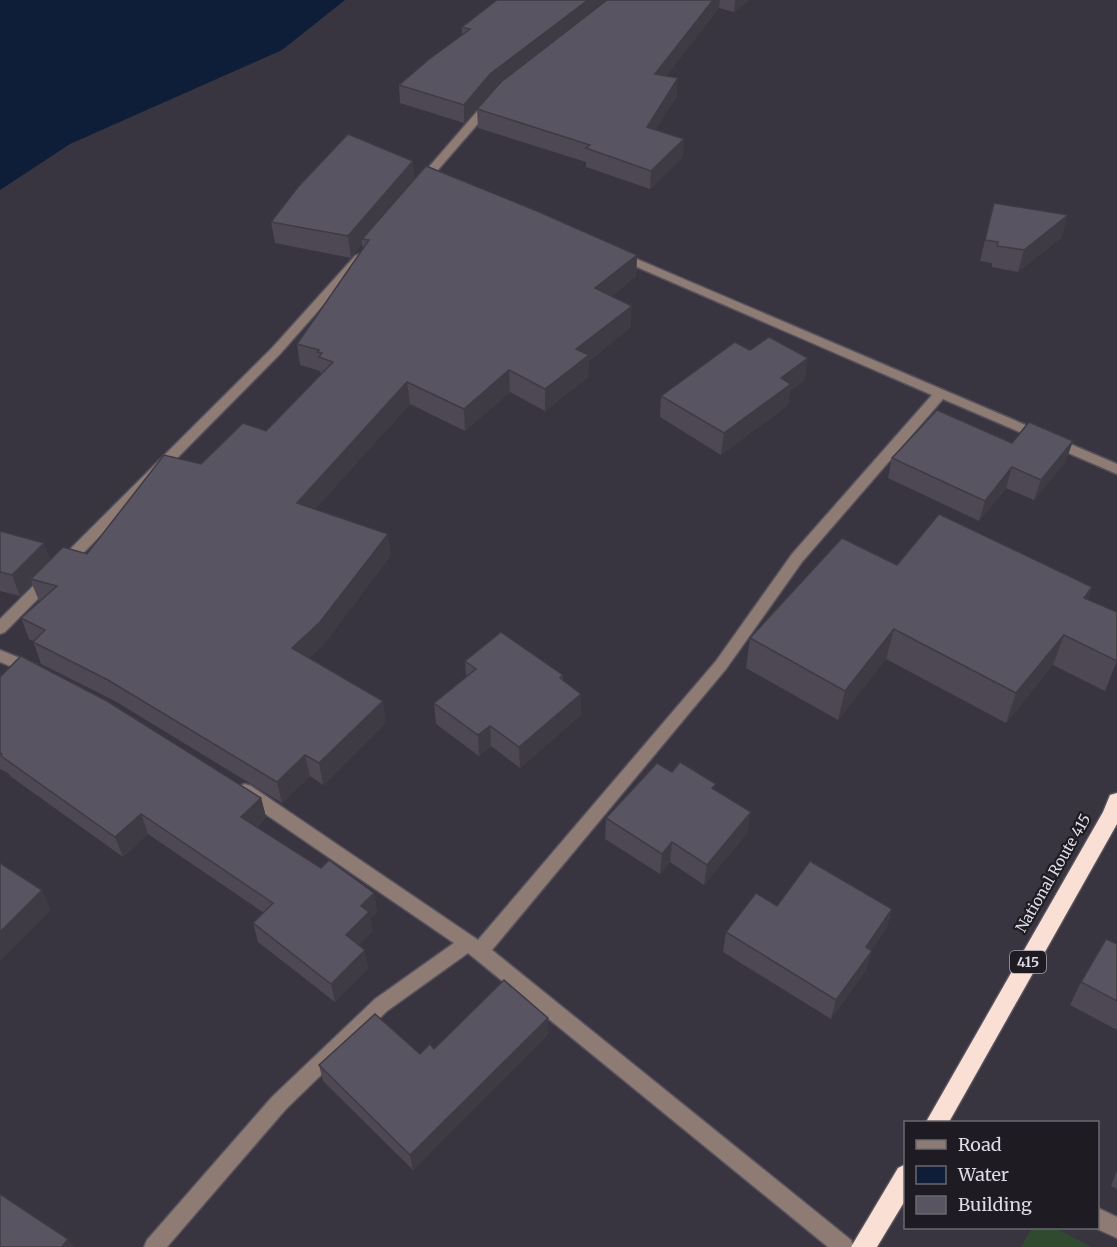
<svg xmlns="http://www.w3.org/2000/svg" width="1117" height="1247" font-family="Merriweather,serif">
  <rect width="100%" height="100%" fill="#383440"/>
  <polygon fill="#304a30" points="1032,1228 1056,1228 1091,1247 1021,1247"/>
  <polygon fill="#0e1e38" points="0,0 345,0 282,50 70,144 0,190"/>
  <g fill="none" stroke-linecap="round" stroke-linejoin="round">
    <g stroke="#56525d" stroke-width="3">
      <g id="minor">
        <polygon points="491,99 495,100 495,104 424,186 416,186 416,182 487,100"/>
        <polygon points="618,251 1117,464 1117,474 943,399 802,562 726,669 492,950 851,1240 854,1247 828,1247 468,953 387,1011 286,1109 167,1247 144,1247 147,1240 272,1097 375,999 454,943 239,796 237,791 239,786 245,784 251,786 478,940 716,661 792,554 932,395 614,257 612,255"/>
        <polygon points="359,254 363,256 363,260 280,354 5,632 0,634 0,619 272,348 355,256"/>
        <polygon points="0,650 37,665 40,669 37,673 32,675 0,662"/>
        <polygon points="1098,1208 1117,1217 1117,1238 1095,1228 1098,1228"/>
      </g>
    </g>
    <g stroke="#56525d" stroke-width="3">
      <g id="highway">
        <polygon points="1117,793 1117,824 949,1122 926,1122 1103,812 1110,795"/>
        <polygon points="906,1164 906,1199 877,1247 851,1247 898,1168"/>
      </g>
    </g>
    <use href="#minor" fill="#8d7b74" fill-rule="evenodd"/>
    <use href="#highway" fill="#fadfd4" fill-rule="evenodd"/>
  </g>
  <g fill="#4d4853">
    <polygon points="497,0 749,0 734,12 719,8 666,76 677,96 655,130 684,139 682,158 650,189 586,167 586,162 478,128 477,109 495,89 491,92 464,123 400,103 399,85 462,35 462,27"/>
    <polygon points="415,179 637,255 636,276 612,296 631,327 589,361 588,377 545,411 510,392 465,431 410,404 315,509 391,555 324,644 309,658 386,722 323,785 310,776 282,803 115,701 41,664 33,641 29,639 21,618 40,601 39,601 32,584 20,596 0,591 0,531 50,560 87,554 201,464 266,431 321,375 320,371 300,365 297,344 363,249 362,244 351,258 275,243 271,222"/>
    <polygon points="994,203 1062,237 1018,272 992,267 992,263 980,261"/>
    <polygon points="750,350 805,380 790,391 788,405 721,455 660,417 661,396"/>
    <polygon points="1012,443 1066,461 1034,500 1006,488 979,521 888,478 892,458"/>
    <polygon points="897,565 1092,587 1088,599 1117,661 1105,691 1053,665 1006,723 886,659 838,720 746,668 750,638"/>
    <polygon points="465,661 563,675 563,681 581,694 581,715 520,768 491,746 479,756 436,724 434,703 466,677"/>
    <polygon points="0,677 261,798 266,817 257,827 321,868 374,893 377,912 370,919 372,931 358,945 368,968 335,1002 258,942 253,923 264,913 148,834 123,857 10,776 8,773 0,769"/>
    <polygon points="672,772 715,790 748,832 704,885 670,862 660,874 605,839 606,818"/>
    <polygon points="777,906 892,909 886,929 871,951 866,970 831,1019 723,952 726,932"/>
    <polygon points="1117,944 1117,1030 1070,1005 1081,982"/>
    <polygon points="548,1018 548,1034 413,1170 323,1081 319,1065 420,1054 434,1049"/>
    <polygon points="1117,1170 1117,1189 1111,1186"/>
  </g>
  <g fill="#3e3b44">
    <polygon points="588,0 610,0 491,92 464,123 464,105 490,74"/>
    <polygon points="713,0 720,0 719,8 654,92 655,74"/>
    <polygon points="735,0 749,0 734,12"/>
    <polygon points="678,78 677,96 646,145 647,127"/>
    <polygon points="684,139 682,158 650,189 651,171"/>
    <polygon points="413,161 415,182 362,239 362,244 351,258 348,236"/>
    <polygon points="1068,215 1062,237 1018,272 1024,250"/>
    <polygon points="637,255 636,276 595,310 595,288"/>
    <polygon points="632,306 631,327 589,361 588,377 545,411 545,389 576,349"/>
    <polygon points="808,358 805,380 790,391 788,405 721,455 724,433 781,378"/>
    <polygon points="509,370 510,392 465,431 464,409"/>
    <polygon points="407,382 410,404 301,525 297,503"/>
    <polygon points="1073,441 1066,461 1034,500 1041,480"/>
    <polygon points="1012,467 1006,488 979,521 985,501"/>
    <polygon points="388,534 391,555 324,644 297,670 292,648"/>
    <polygon points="44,543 52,564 31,579 32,584 20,596 12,575"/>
    <polygon points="1092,587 1081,617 1084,598"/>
    <polygon points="894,629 886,659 838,720 845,691"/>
    <polygon points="1064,635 1053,665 1006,723 1016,693"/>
    <polygon points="581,694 581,715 520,768 519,747"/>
    <polygon points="383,701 386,722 323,785 319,763"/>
    <polygon points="490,726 491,746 479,756 478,735"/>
    <polygon points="305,755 310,776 282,803 277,782"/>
    <polygon points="261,798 266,817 247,836 241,817"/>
    <polygon points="751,812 748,832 704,885 707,865"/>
    <polygon points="141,814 148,834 123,857 115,837"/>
    <polygon points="672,842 670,862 660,874 662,854"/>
    <polygon points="42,890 51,910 0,961 0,932"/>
    <polygon points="374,893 377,912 370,919 372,931 349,954 346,935 361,906"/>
    <polygon points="892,909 886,929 860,967 866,947"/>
    <polygon points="365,950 368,968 335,1002 331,984"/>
    <polygon points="872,951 866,970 831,1019 836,1000"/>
    <polygon points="548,1018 548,1034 413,1170 410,1155"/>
    <polygon points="68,1239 74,1247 62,1247"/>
  </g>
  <g fill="#595461" stroke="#3e3b44" stroke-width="1.5">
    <polygon points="497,0 588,0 490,74 464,105 399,85 428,60 470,29 462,27"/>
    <polygon points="607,0 713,0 655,74 678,78 647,127 684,139 651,171 586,148 590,145 477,109 501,82"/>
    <polygon points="348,134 413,161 348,236 271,222 298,187"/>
    <polygon points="426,166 537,211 637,255 595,288 632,306 576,349 589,355 545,389 509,370 464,409 407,382 297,503 388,534 320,622 292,648 383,701 319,763 305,755 277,782 108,680 33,642 45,630 21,618 57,586 31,579 63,547 87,554 164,455 201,464 243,423 266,431 333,362 319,357 322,353 317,352 319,350 297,344 369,240 362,239"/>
    <polygon points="994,203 1068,215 1024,250 997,246 998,242 985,240"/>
    <polygon points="769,337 808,358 781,378 791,384 724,433 661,396 735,342 750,350"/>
    <polygon points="937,410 1012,443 1029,422 1073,441 1041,480 1012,467 985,501 892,458"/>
    <polygon points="939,514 1092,587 1084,598 1117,612 1117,661 1064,635 1016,693 894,629 845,691 750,638 842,538 897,565"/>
    <polygon points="0,531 44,543 12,575 0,572"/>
    <polygon points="501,632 563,675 560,678 581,694 519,747 490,726 478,735 434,703 476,669 465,661"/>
    <polygon points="21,656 107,701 261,798 241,817 321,868 329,860 374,893 361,906 369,912 346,935 365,950 331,984 253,923 273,903 141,814 115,837 1,756 2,754 0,753 0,677"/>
    <polygon points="680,762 716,784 712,788 751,812 707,865 672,842 662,854 606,818 657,763 672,772"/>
    <polygon points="810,861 892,909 866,947 872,951 836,1000 726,932 756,893 777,906"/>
    <polygon points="0,863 42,890 0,932"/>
    <polygon points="1106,939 1117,944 1117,1001 1081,982"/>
    <polygon points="504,980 548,1018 410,1155 319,1065 375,1014 420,1054 430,1044 434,1049"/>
    <polygon points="0,1194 68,1239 62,1247 0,1247"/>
  </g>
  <g text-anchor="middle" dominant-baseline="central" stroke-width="4.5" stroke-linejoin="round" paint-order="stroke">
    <rect fill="#1e1c22" stroke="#a4a2a9" stroke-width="1.5" x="1010" y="951" width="36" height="22" rx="4.5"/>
    <g font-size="14" font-weight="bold" fill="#dddbe3">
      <text x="1028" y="962">415</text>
    </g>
    <g font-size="15" fill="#dddbe3" stroke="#1e1c22">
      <text transform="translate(1053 873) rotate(-60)">National Route 415</text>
    </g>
  </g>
  <rect x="904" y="1121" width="195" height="108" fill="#1e1c22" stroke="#6a686f" stroke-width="1.5"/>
  <rect x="916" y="1140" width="30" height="9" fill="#8d7b74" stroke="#6a686f" stroke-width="1.5"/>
  <text x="958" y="1151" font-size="18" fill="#dddbe3">Road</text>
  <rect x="916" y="1166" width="30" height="18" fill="#0e1e38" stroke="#6a686f" stroke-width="1.5"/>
  <text x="958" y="1181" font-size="18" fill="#dddbe3">Water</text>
  <rect x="916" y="1196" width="30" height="18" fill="#595461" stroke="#6a686f" stroke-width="1.5"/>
  <text x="958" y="1211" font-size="18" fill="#dddbe3">Building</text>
</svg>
